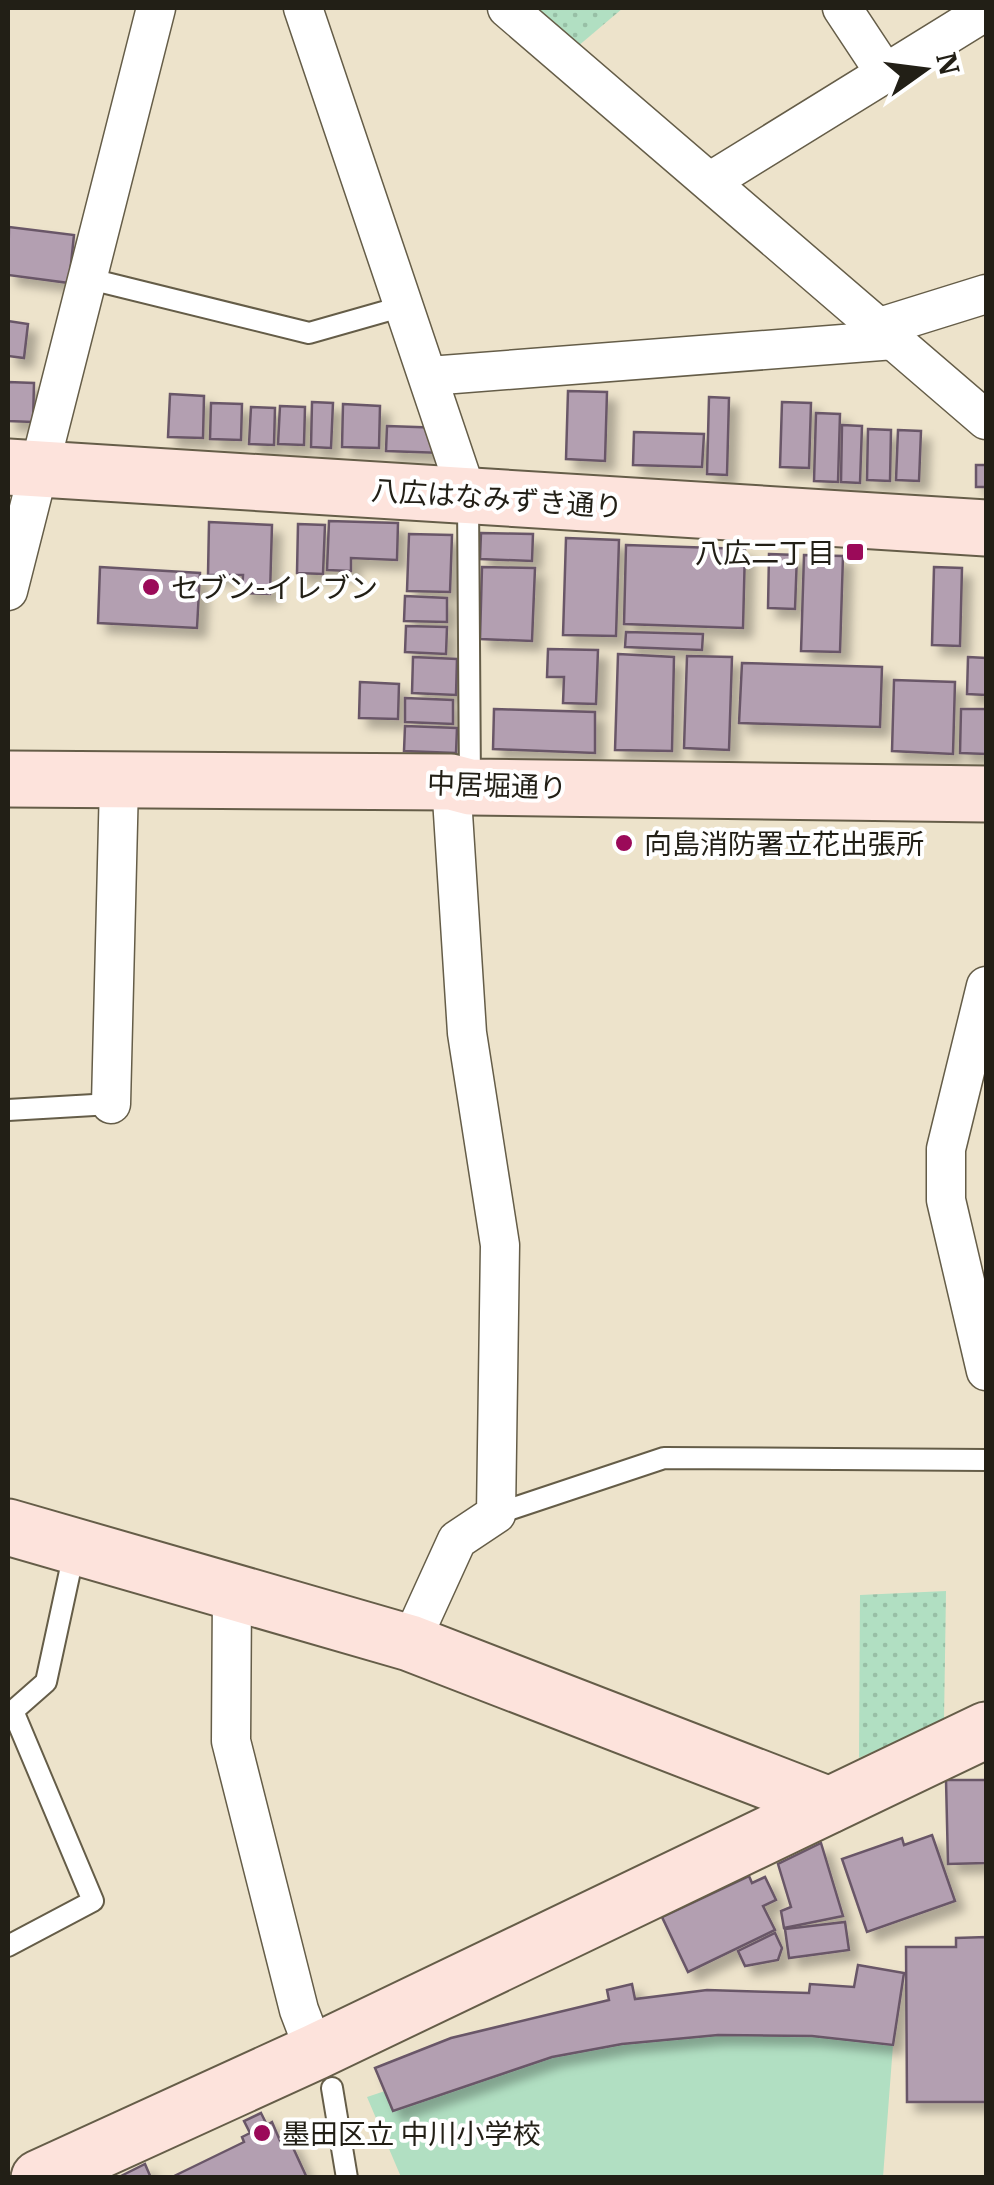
<svg xmlns="http://www.w3.org/2000/svg" width="994" height="2185" font-family="'IBM Plex Serif','Noto Sans JP',serif">
  <defs>
    <pattern id="green-dots" width="8" height="8" patternUnits="userSpaceOnUse" patternTransform="scale(2.5)"><rect width="8" height="8" fill="#b1dfc2"/><path d="M2 2h.1M6 6h.1" fill="none" stroke="#98bfa6" stroke-width="1.8" stroke-linecap="round"/></pattern>
    <filter id="shadow"><feDropShadow dx="9" dy="9" stdDeviation="5" flood-color="#0004"/></filter>
  </defs>
  <rect width="100%" height="100%" fill="#ede3cb"/>
  <g fill="url(#green-dots)">
    <polygon points="532,8 623,8 577,47"/>
    <polygon points="946,1591 944,1721 859,1758 860,1595"/>
  </g>
  <polygon fill="#b1dfc2" points="718,2035 812,2036 893,2045 883,2177 401,2177 367,2097 385,2091 393,2111 552,2057 622,2044"/>
  <g fill="#b39fb1" stroke="#695767" stroke-width="2.5" filter="url(#shadow)">
    <polygon points="9,227 74,235 69,283 8,275"/>
    <polygon points="8,321 28,324 24,358 8,356"/>
    <polygon points="8,382 34,383 33,422 8,421"/>
    <polygon points="568,391 607,392 605,461 566,459"/>
    <polygon points="170,394 204,396 203,438 168,437"/>
    <polygon points="709,397 729,398 727,475 707,474"/>
    <polygon points="312,402 333,403 331,448 311,447"/>
    <polygon points="782,402 811,403 809,468 780,467"/>
    <polygon points="211,403 242,404 241,440 210,439"/>
    <polygon points="343,404 380,406 379,448 342,447"/>
    <polygon points="280,406 305,407 304,445 278,444"/>
    <polygon points="251,407 275,408 274,445 249,444"/>
    <polygon points="816,413 840,414 838,482 814,481"/>
    <polygon points="842,425 862,426 860,483 841,482"/>
    <polygon points="387,426 444,428 443,453 386,451"/>
    <polygon points="868,429 891,430 890,481 867,480"/>
    <polygon points="898,430 921,431 919,481 896,480"/>
    <polygon points="634,432 704,434 702,467 633,465"/>
    <rect x="976" y="465" width="10" height="22"/>
    <polygon points="329,521 398,523 397,560 351,558 351,571 327,570"/>
    <polygon points="209,522 272,525 270,594 242,593 243,575 208,575"/>
    <polygon points="298,524 325,525 323,574 297,573"/>
    <polygon points="481,533 533,534 532,561 480,559"/>
    <polygon points="409,534 452,535 450,592 407,591"/>
    <polygon points="566,538 619,540 616,636 563,635"/>
    <polygon points="626,545 745,549 743,628 624,624"/>
    <polygon points="769,554 797,555 795,609 768,608"/>
    <polygon points="804,555 843,556 840,652 801,651"/>
    <polygon points="100,567 200,573 197,628 98,623"/>
    <polygon points="482,567 535,568 532,641 480,639"/>
    <polygon points="934,567 962,568 960,646 932,645"/>
    <polygon points="405,596 447,598 447,622 404,621"/>
    <polygon points="406,626 447,627 446,654 405,652"/>
    <polygon points="626,632 703,634 702,650 625,647"/>
    <polygon points="548,649 598,650 596,704 563,703 564,677 547,677"/>
    <polygon points="618,654 674,657 672,751 615,750"/>
    <polygon points="687,656 732,657 729,750 684,748"/>
    <polygon points="413,657 457,659 456,695 412,693"/>
    <polygon points="968,657 986,658 986,695 967,694"/>
    <polygon points="742,663 882,667 880,727 739,723"/>
    <polygon points="894,680 955,682 953,754 892,751"/>
    <polygon points="360,682 399,684 398,719 359,718"/>
    <polygon points="405,698 453,700 453,724 405,722"/>
    <polygon points="494,709 595,712 595,753 493,749"/>
    <polygon points="961,709 986,709 986,754 960,753"/>
    <polygon points="405,726 457,728 456,753 404,751"/>
    <polygon points="946,1780 986,1780 986,1863 948,1864"/>
    <polygon points="932,1835 955,1901 867,1932 842,1859 902,1838 904,1845"/>
    <polygon points="821,1843 843,1916 784,1928 781,1911 791,1907 778,1864"/>
    <polygon points="749,1876 752,1883 765,1877 776,1900 763,1906 775,1930 688,1972 662,1917"/>
    <polygon points="845,1922 849,1950 789,1958 785,1929"/>
    <polygon points="775,1933 782,1948 778,1960 745,1966 738,1951"/>
    <polygon points="986,1937 986,2102 907,2102 906,1947 956,1947 956,1938"/>
    <polygon points="858,1965 904,1973 893,2045 812,2036 718,2035 622,2044 552,2057 393,2111 375,2068 451,2038 609,2000 607,1990 632,1984 635,1999 707,1990 809,1993 810,1984 854,1987"/>
    <polygon points="261,2113 267,2125 272,2122 281,2143 289,2139 307,2178 170,2178 244,2142 242,2137 250,2133 244,2121"/>
    <polygon points="145,2164 151,2178 117,2178"/>
  </g>
  <g fill="none" stroke-linecap="round" stroke-linejoin="round">
    <g stroke="#655d48" stroke-width="24">
      <g id="lane">
        <polyline points="86,278 309,333 404,306"/>
        <polyline points="468,499 470,785"/>
        <polyline points="8,1110 111,1104"/>
        <polyline points="496,1514 664,1458 986,1460"/>
        <polyline points="8,1946 93,1901 13,1711 46,1682 75,1548"/>
        <polyline points="332,2088 347,2178"/>
      </g>
    </g>
    <g stroke="#655d48" stroke-width="41">
      <g id="street">
        <polyline points="303,8 468,497"/>
        <polyline points="507,8 986,420"/>
        <polyline points="842,8 885,73"/>
        <polyline points="711,181 986,11"/>
        <polyline points="880,327 986,294"/>
        <polyline points="429,376 894,340"/>
        <polyline points="8,591 156,8"/>
        <polyline points="986,986 946,1149 946,1200 986,1371"/>
        <polyline points="111,1104 119,783"/>
        <polyline points="232,1592 231,1741 299,2010 315,2052"/>
        <polyline points="410,1643 457,1540 496,1514 500,1245 467,1033 451,782"/>
      </g>
    </g>
    <g stroke="#655d48" stroke-width="59">
      <g id="secondary">
        <polyline points="8,467 986,528"/>
        <polyline points="8,779 451,782 470,787 986,794"/>
        <polyline points="8,1527 410,1643 829,1805"/>
        <polyline points="39,2178 315,2052 986,1730"/>
      </g>
    </g>
    <use href="#lane" stroke="#fff" stroke-width="20"/>
    <use href="#street" stroke="#fff" stroke-width="38"/>
    <use href="#secondary" stroke="#fde3dc" stroke-width="55"/>
  </g>
  <g fill="#9b0a59" stroke="#fff" stroke-width="4">
    <rect x="845" y="542" width="20" height="20" rx="5"/>
    <circle cx="151" cy="587" r="10"/>
    <circle cx="624" cy="843" r="10"/>
    <circle cx="262" cy="2133" r="10"/>
  </g>
  <g text-anchor="middle" dominant-baseline="central" stroke-width="8" stroke-linejoin="round" paint-order="stroke">
    <g font-size="28" fill="#221f16" stroke="#fff">
      <text transform="translate(497 498) rotate(4)">八広はなみずき通り</text>
      <text transform="translate(497 785) rotate(2)">中居堀通り</text>
    </g>
    <g font-size="28" fill="#221f16" stroke="#fff" text-anchor="start">
      <text x="835" y="552" text-anchor="end">八広二丁目</text>
      <text x="171" y="587">セブン-イレブン</text>
      <text x="644" y="843">向島消防署立花出張所</text>
      <text x="282" y="2133">墨田区立 中川小学校</text>
    </g>
  </g>
  <rect width="994" height="2185" fill="none" stroke="#221f16" stroke-width="20"/>
  <g transform="translate(924 70) rotate(76)" stroke="#ffffff" stroke-width="8" paint-order="stroke">
  <path d="M0-8L18 38L0 25L-18 38Z" fill="#221f16"/>
  <text y="-15" font-size="28" font-weight="bold" text-anchor="middle" fill="#221f16">N</text>
  </g>
</svg>
